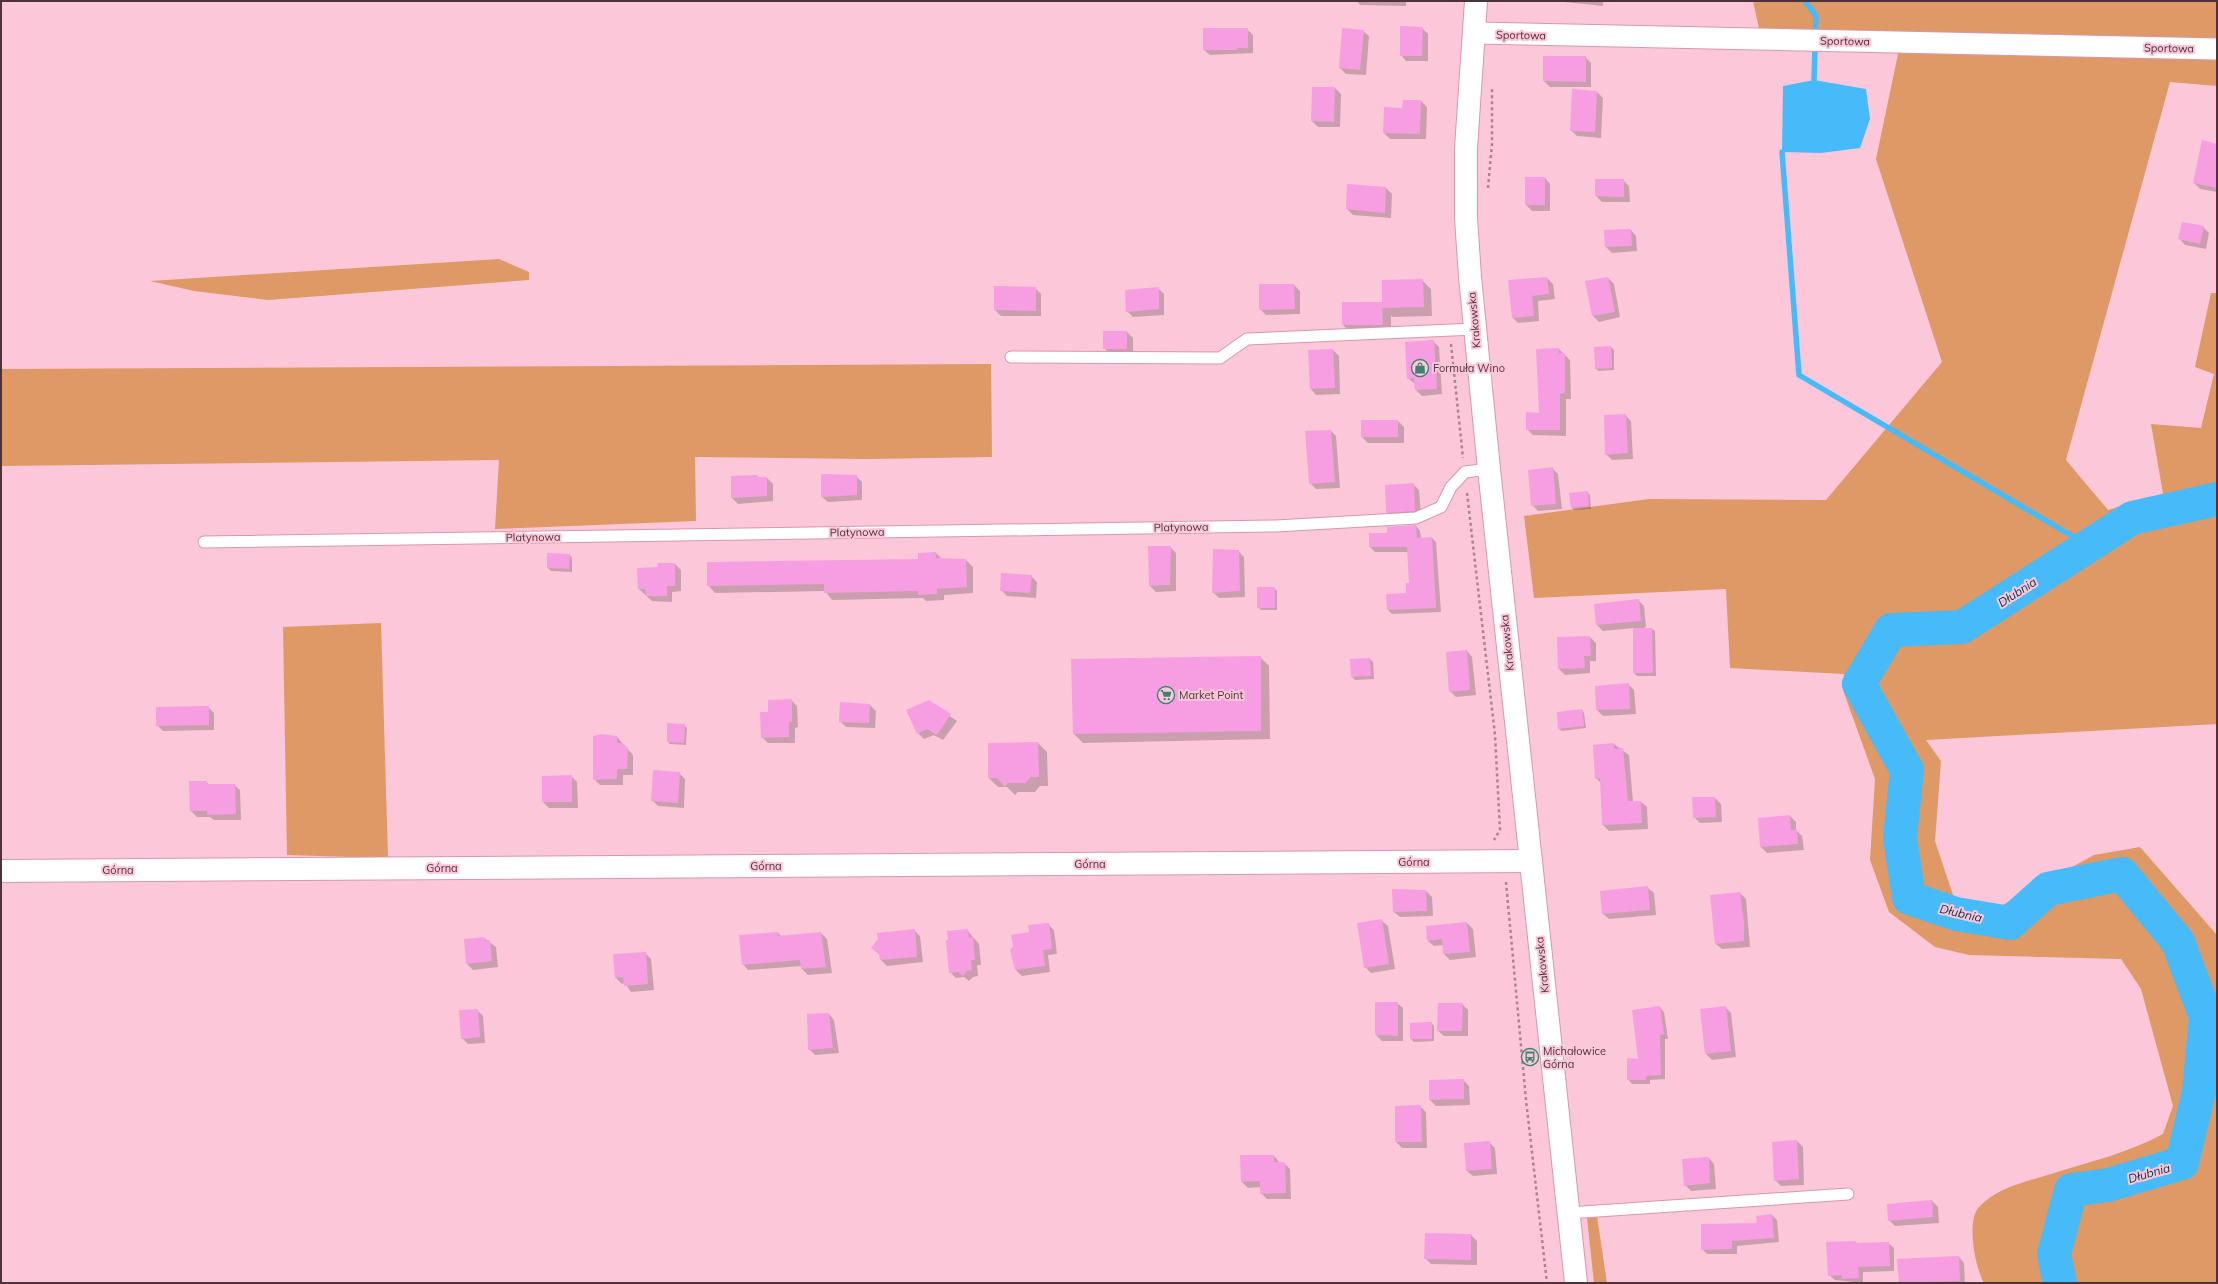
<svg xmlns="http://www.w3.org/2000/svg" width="2218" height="1284" font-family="Mulish,sans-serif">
  <rect width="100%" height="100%" fill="#fcc7d9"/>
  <g fill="#de9966">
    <path d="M1753,1H2217V86L2170,82L2066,460L2108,510L2163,494L2151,424L2201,428L2214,374L2195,367L2211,293H2217V724L1926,740L1941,761L1935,841L1955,901L2001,906L2094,855L2140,847L2217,935V1283H1984C1975,1267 1966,1221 1979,1207C1998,1187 2026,1182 2051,1174C2089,1162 2128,1153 2163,1134L2173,1106L2141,989L2121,959L1969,955L1935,947L1889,912L1870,860L1875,779L1843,690L1844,674L1730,668L1726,589L1534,598L1524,516L1649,499L1826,500L1942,362L1876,159L1902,35L1760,33Z"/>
    <polygon points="499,259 529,272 529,280 268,300 194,291 150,281"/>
    <polygon points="991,364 992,457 869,459 695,457 696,521 495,529 499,460 1,466 1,369"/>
    <polygon points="381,623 388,858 287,855 283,627"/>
    <polygon points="1597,1216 1607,1283 1594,1283 1587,1218"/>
  </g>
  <polygon fill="#47bbfa" points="1814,80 1866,89 1870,119 1860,148 1821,153 1782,152 1783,86"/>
  <g fill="#0003">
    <polygon points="1357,1 1406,1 1406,6 1360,5"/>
    <polygon points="1555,1 1603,1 1603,6"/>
    <polygon points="1422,28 1428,34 1428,61 1406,61 1401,55"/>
    <polygon points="1247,29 1253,35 1253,53 1210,55 1204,50"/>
    <polygon points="1363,31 1369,36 1366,75 1346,74 1340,68"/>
    <polygon points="1585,57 1591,63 1591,87 1550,87 1544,81"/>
    <polygon points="1335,88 1341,94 1340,127 1318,127 1312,121"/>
    <polygon points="1597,92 1603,98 1601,138 1577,136 1571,130"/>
    <polygon points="1421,101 1427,107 1426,139 1390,139 1384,133 1385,108 1403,109"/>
    <polygon points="2217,145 2217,192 2200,189 2194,183"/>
    <polygon points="1545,178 1550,184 1550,211 1532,211 1526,205"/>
    <polygon points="1623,180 1629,186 1630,202 1602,202 1596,196"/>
    <polygon points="1386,188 1392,194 1391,218 1353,215 1347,209"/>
    <polygon points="2203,227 2209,233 2206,249 2185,245 2180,239"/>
    <polygon points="1631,230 1636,236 1637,251 1612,253 1606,247"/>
    <polygon points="1547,278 1553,284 1555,299 1538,301 1539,321 1518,323 1512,317"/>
    <polygon points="1608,278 1614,284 1620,317 1599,322 1593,316 1586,282"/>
    <polygon points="1422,280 1431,289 1432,316 1392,317 1391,315 1391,333 1352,334 1343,325"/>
    <polygon points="1294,285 1300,291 1300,314 1266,315 1260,309"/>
    <polygon points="1035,288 1041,294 1041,316 1001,316 995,310"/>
    <polygon points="1158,288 1164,294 1164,315 1133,317 1127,311"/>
    <polygon points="1127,332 1133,338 1133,354 1110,354 1104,348"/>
    <polygon points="1433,341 1439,347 1442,394 1422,396 1416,390 1415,384 1408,378"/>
    <polygon points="1611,347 1614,350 1614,370 1598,371 1596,368"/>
    <polygon points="1559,349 1570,360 1571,399 1566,399 1566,436 1533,435 1527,429 1540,414"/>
    <polygon points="1333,350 1339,356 1340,394 1316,395 1311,389"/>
    <polygon points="1625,415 1631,421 1633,459 1612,460 1606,454"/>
    <polygon points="1398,421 1404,427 1404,443 1368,443 1362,437"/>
    <polygon points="1331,431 1336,436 1340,488 1316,489 1310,483"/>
    <polygon points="1552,468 1558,474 1562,509 1538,511 1532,505"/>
    <polygon points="856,476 862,482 862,500 828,502 822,497"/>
    <polygon points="732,477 767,478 773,484 773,501 738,504 732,498"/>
    <polygon points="1413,484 1419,490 1421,516 1393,518 1387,512"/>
    <polygon points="1587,492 1590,495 1591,509 1574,510 1572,508"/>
    <polygon points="1416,526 1420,531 1421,538 1432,538 1436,542 1441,612 1392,614 1388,610 1407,594 1410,584 1408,552 1375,552 1370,547 1388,534"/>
    <polygon points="1170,547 1176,553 1176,591 1156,592 1150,586"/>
    <polygon points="1238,551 1244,557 1245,597 1219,598 1213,592"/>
    <polygon points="936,553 942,559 966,560 973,567 973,593 944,595 944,600 926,601 923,598 832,600 825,591 715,593 708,585 919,560"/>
    <polygon points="570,555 572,558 572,572 551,571 548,568"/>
    <polygon points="675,564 681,570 681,591 672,592 672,602 652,601 639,589 659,568"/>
    <polygon points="1031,576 1037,582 1036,598 1007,596 1001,590"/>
    <polygon points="1274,588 1277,591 1277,610 1261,610 1258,607"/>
    <polygon points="1639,601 1644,606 1646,627 1641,629 1652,629 1655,631 1656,676 1637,676 1634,673 1634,628 1603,631 1597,625"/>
    <polygon points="1590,637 1596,643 1596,661 1590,661 1590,673 1565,675 1559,669"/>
    <polygon points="1467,651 1472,657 1476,695 1456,697 1450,691"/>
    <polygon points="1260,657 1269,666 1270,739 1083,743 1074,734"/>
    <polygon points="1370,659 1373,662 1374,679 1355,680 1352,677 1351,660"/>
    <polygon points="1628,684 1634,690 1636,714 1603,716 1597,710 1596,687"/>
    <polygon points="791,700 797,706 798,727 795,728 795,743 768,743 762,737 769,713"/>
    <polygon points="929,702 957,721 943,740 934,735 924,739 918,733"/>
    <polygon points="870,705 876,711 875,728 846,727 840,721"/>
    <polygon points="208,707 214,713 214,730 163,731 157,725"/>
    <polygon points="1582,710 1584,713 1586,728 1562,731 1559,729"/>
    <polygon points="684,725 687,728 686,745 670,744 668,742"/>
    <polygon points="602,735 617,737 633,755 633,775 623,775 623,785 600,785 594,779"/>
    <polygon points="1038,743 1047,752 1048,786 1040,786 1035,792 1018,792 1015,795 1007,787 998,787 989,778"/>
    <polygon points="1614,744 1629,755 1633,802 1641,802 1647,807 1648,829 1609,831 1603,825 1601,783 1596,778"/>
    <polygon points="679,773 685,779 684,808 658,806 652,800"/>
    <polygon points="571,776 577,782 578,808 549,808 543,802"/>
    <polygon points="206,782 210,785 234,785 240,790 241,820 214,820 210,817 197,817 191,811"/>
    <polygon points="1715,798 1721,804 1722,822 1700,823 1694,817"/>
    <polygon points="1790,816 1796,822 1796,830 1802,836 1804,850 1767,853 1761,847"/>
    <polygon points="1648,888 1654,893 1656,915 1609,919 1603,914"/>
    <polygon points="1426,891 1432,897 1433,916 1400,917 1394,912"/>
    <polygon points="1740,893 1746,899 1750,947 1722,949 1716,944"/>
    <polygon points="1382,921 1388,926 1395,969 1371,973 1365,967"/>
    <polygon points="1467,923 1473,929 1476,957 1450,960 1444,954 1443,945 1434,946 1428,941"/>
    <polygon points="1048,924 1054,930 1057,954 1048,955 1050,972 1022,976 1016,970 1011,950 1030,933"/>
    <polygon points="914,930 920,936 923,962 887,966 881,960 881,956 872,948"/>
    <polygon points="967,930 979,944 981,965 977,965 978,976 973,977 969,981 964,977 956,978 950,972"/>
    <polygon points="778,933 782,937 821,933 827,939 832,973 808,975 802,969 802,966 748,970 743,964"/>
    <polygon points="484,938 496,947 498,967 473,970 467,964"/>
    <polygon points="645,953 651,959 654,990 631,992 625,983 622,984 616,978"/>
    <polygon points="1397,1003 1403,1008 1403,1041 1382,1041 1376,1035"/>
    <polygon points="1462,1004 1468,1010 1468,1036 1444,1036 1438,1031"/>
    <polygon points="1660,1007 1664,1012 1668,1039 1665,1039 1665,1079 1650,1080 1650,1084 1632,1084 1628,1079 1639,1060"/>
    <polygon points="1725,1007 1731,1013 1736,1057 1712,1060 1706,1054"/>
    <polygon points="477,1010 483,1016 485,1043 468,1044 462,1038"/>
    <polygon points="829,1014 834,1020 839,1053 815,1055 809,1049"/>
    <polygon points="1431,1023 1434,1026 1434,1041 1414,1042 1411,1039 1411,1024"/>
    <polygon points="1463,1080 1469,1086 1470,1105 1436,1106 1430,1100"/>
    <polygon points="1420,1106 1426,1112 1427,1148 1402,1148 1396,1142"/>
    <polygon points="1797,1141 1803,1147 1804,1185 1781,1186 1775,1180"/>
    <polygon points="1489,1142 1495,1148 1497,1174 1473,1176 1467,1171"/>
    <polygon points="1241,1156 1274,1156 1280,1163 1284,1163 1290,1169 1291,1199 1267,1199 1261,1193 1261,1187 1248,1188 1242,1182"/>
    <polygon points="1709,1158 1714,1164 1716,1189 1691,1191 1685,1185"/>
    <polygon points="1932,1201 1938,1207 1939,1223 1895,1226 1889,1220"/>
    <polygon points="1772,1215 1777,1220 1779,1242 1737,1246 1737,1254 1707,1254 1702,1249"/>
    <polygon points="1471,1235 1477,1241 1477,1265 1431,1264 1425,1258"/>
    <polygon points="1856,1242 1858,1244 1888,1243 1894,1248 1894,1271 1863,1272 1863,1283 1835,1280 1829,1275"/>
    <polygon points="1959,1257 1964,1263 1965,1283 1900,1283 1898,1260"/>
  </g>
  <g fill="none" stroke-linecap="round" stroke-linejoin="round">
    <g stroke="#47bbfa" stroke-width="5.5">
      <polyline points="1805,1 1816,16 1814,80"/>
      <polyline points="1782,152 1799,375 2089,546"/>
    </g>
    <polyline stroke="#47bbfa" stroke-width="34" points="2060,1283 2054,1254 2071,1190 2108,1185 2182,1163 2199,1092 2206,1017 2178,942 2122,874 2048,889 2010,923 1956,914 1909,898 1900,838 1907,770 1859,684 1891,630 1962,627 2132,518 2217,499"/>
  </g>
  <g fill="#f79de1">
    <polygon points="1400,26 1423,27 1422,56 1400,56"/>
    <polygon points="1203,28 1248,28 1248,48 1237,48 1237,50 1203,50"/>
    <polygon points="1342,28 1364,30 1360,70 1339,68"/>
    <polygon points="1543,56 1586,56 1586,82 1543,81"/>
    <polygon points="1312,87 1335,87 1334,122 1311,121"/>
    <polygon points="1572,89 1597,91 1595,132 1570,131"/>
    <polygon points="1403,100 1421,100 1420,134 1383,133 1384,107 1402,108"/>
    <polygon points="2202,140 2217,144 2217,188 2193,183"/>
    <rect x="1525" y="177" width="20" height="28"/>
    <polygon points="1595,179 1624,179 1624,197 1595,196"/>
    <polygon points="1347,184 1386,187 1385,213 1346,209"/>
    <polygon points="2182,222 2204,226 2200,244 2178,239"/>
    <polygon points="1631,229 1632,246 1605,247 1604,230"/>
    <polygon points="1547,277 1549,294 1532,296 1534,316 1512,318 1508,280"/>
    <polygon points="1608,277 1615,312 1592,316 1585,281"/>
    <polygon points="1423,279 1424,307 1382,308 1382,280"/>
    <polygon points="1259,284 1294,284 1295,309 1259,310"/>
    <polygon points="994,286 1036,287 1036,311 994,310"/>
    <polygon points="1159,287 1159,309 1126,312 1125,290"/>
    <polygon points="1342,302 1382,302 1383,325 1342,325"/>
    <rect x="1103" y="331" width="24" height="18"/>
    <polygon points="1434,340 1437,389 1415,390 1414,378 1407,379 1405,342"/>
    <polygon points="1611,346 1612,368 1595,369 1594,347"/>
    <polygon points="1559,348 1559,353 1565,353 1565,393 1560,394 1560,430 1526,430 1526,412 1539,413 1536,349"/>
    <polygon points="1333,349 1335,388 1310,389 1308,350"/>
    <polygon points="1626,414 1628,453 1605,455 1604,415"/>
    <rect x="1361" y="420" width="37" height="17"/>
    <polygon points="1331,430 1335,482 1309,484 1305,431"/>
    <polygon points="1553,467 1556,504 1531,506 1528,470"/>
    <polygon points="821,474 857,475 857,495 821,497"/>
    <polygon points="757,475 758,477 767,477 767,496 731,498 731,476"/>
    <polygon points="1414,483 1415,511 1386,513 1385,485"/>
    <polygon points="1588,491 1589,506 1571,508 1569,493"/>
    <polygon points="1416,525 1417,538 1432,537 1436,608 1387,610 1386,594 1406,593 1406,583 1409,583 1407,547 1369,547 1369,533 1387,533 1387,527"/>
    <polygon points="1148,546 1171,546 1170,585 1149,586"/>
    <polygon points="1213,549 1239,550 1240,591 1212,593"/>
    <polygon points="936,552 936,558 966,559 967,587 937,589 937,594 918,595 918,591 824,593 824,584 707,586 707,562 918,559 918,553"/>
    <polygon points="547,553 570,554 569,569 547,568"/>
    <polygon points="658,563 675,563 675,586 667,586 667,596 646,596 645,589 638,589 637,568 658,567"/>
    <polygon points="1001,573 1032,575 1030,593 1000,591"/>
    <rect x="1257" y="587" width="18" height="21"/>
    <polygon points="1639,599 1641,621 1596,625 1594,604"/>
    <polygon points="1633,628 1652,628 1653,673 1633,673"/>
    <polygon points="1590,636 1591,656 1584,656 1585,668 1558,669 1557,637"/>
    <polygon points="1467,650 1470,690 1449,692 1446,652"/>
    <polygon points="1261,656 1261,731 1073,734 1071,659"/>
    <polygon points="1370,658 1371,676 1351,677 1350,659"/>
    <polygon points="1629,683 1630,709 1596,710 1595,686"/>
    <polygon points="792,699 792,722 789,722 789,737 761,738 760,712 768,712 768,700"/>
    <polygon points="929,700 951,714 937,735 927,729 917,734 906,710"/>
    <polygon points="840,702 870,704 869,723 839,722"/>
    <polygon points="209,706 209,725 156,726 156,707"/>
    <polygon points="1582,709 1584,726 1558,729 1557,712"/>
    <polygon points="667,723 685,724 684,743 667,742"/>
    <polygon points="602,734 617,736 617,743 622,743 628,748 627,769 617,769 617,779 593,780 593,736"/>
    <polygon points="1038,742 1039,777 1031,777 1025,783 1008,783 1005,787 997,778 988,778 988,743"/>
    <polygon points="1614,743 1614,749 1623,748 1628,801 1641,801 1642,823 1602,825 1600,778 1595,779 1593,745"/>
    <polygon points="653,770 680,772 678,803 651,801"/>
    <polygon points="572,775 572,802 542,802 542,776"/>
    <polygon points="189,781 207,781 207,784 235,784 236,814 207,815 207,811 190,811"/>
    <polygon points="1692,797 1715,797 1716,817 1693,818"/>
    <polygon points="1790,815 1791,830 1797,829 1798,844 1760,847 1758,818"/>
    <polygon points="1648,886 1650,910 1602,914 1600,891"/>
    <polygon points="1392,889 1426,890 1427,911 1393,912"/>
    <polygon points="1740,892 1744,923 1744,941 1715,944 1710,895"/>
    <polygon points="1382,919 1389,964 1364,968 1357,923"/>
    <polygon points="1467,922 1470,952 1443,954 1442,939 1427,941 1426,926"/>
    <polygon points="1049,923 1052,949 1043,950 1045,966 1015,970 1010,950 1013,946 1011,935 1029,932 1028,925"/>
    <polygon points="915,929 917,957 880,960 879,954 871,948 878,939 877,933"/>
    <polygon points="968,929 969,938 973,937 975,960 971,960 972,970 967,971 963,976 958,972 949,973 946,940 948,940 947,931"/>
    <polygon points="778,932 778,936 821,932 826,967 801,969 800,960 742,965 739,935"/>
    <polygon points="485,937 485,941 490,940 492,961 466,964 464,939"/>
    <polygon points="646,952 648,984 624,986 623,977 615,978 613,954"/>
    <polygon points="1375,1002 1398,1002 1398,1036 1375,1035"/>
    <polygon points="1438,1003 1463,1003 1462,1031 1437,1031"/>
    <polygon points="1660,1006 1664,1034 1660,1035 1661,1075 1646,1076 1646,1080 1627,1080 1627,1058 1638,1059 1632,1010"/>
    <polygon points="1726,1006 1731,1051 1705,1054 1700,1009"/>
    <polygon points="478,1009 480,1037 461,1039 459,1010"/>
    <polygon points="829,1013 833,1048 808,1050 807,1014"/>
    <polygon points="1432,1022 1432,1039 1410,1039 1410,1023"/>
    <polygon points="1464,1079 1464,1099 1429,1100 1429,1080"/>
    <polygon points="1421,1105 1422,1142 1395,1142 1395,1106"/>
    <polygon points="1797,1140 1799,1179 1774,1181 1772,1142"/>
    <polygon points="1490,1141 1492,1169 1466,1171 1464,1143"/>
    <polygon points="1240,1155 1274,1155 1274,1162 1285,1162 1286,1193 1260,1194 1260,1181 1241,1182"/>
    <polygon points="1709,1157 1710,1183 1684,1186 1682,1159"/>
    <polygon points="1932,1200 1933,1217 1888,1221 1887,1204"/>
    <polygon points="1772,1214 1774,1238 1732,1241 1732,1249 1701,1250 1701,1224 1757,1223 1756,1216"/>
    <polygon points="1425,1233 1471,1234 1471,1260 1424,1259"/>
    <polygon points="1856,1241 1856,1243 1889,1242 1890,1266 1858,1267 1859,1278 1842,1279 1841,1275 1828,1276 1826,1242"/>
    <polygon points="1959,1256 1960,1281 1899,1283 1897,1259"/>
  </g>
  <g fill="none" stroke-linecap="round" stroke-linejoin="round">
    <g stroke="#d798af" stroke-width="13">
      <g id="lane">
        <polyline points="1011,357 1220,358 1247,339 1475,329"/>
        <polyline points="204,542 1276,526 1416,518 1441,507 1451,487 1465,472 1489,469"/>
        <polyline points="1568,1213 1848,1194"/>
      </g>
    </g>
    <g stroke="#d798af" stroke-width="23">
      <polyline id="street" points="1474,33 2217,49"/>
    </g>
    <g stroke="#d798af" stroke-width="24">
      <g id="secondary">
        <polyline points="1476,1 1466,148 1466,218 1470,277 1489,469 1576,1283"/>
        <polyline points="1,871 1531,861"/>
      </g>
    </g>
    <g stroke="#ac8391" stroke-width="2.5" stroke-dasharray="3 3" stroke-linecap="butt">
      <polyline points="1488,188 1492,144 1492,88"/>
      <polyline points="1451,344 1463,458"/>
      <polyline points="1467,493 1495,735 1500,830 1494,840"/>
      <polyline points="1506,882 1526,1100 1547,1283"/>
    </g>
    <use href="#lane" stroke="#fff" stroke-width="11"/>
    <use href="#street" stroke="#fff" stroke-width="21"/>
    <use href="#secondary" stroke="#fff" stroke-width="22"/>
  </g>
  <defs>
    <g id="shop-ring" transform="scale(0.9)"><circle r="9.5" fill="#fcc7d9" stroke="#3f8171" stroke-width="1.5"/><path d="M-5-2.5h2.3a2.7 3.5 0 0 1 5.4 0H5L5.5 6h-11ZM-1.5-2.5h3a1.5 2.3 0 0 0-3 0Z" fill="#3f8171"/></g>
    <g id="supermarket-ring" transform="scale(0.9)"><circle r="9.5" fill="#fcc7d9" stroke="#3f8171" stroke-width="1.5"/><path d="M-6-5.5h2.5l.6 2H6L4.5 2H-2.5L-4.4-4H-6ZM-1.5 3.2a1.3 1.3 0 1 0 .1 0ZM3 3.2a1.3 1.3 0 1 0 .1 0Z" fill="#3f8171"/></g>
    <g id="bus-ring" transform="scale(0.9)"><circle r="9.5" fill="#fcc7d9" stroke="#3f8171" stroke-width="1.5"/><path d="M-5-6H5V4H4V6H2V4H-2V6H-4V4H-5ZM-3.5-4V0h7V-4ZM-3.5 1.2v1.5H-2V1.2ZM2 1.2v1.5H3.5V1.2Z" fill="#3f8171"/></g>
  </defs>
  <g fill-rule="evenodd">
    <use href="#shop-ring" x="1420" y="368"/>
    <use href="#supermarket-ring" x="1166" y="695"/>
    <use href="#bus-ring" x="1530" y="1057"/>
  </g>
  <g text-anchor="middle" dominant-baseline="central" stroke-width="4" stroke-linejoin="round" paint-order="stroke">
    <g font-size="11" fill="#4c323b" stroke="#fcc7d9">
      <text transform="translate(1521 35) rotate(1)">Sportowa</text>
      <text transform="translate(1845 41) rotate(1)">Sportowa</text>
      <text transform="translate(2169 48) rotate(1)">Sportowa</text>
      <text transform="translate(1474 320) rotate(-95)">Krakowska</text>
      <text transform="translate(1181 527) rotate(-1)">Platynowa</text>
      <text transform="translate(857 532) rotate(-1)">Platynowa</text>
      <text transform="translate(533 537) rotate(-1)">Platynowa</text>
      <text transform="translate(1507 643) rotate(-96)">Krakowska</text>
      <text x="1414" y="862">Górna</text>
      <text x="1090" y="864">Górna</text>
      <text x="766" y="866">Górna</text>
      <text x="442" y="868">Górna</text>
      <text x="118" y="870">Górna</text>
      <text transform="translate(1542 965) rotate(-96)">Krakowska</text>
    </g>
    <g font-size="11" fill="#4c323b" stroke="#fcc7d9" text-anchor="start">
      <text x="1433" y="368">Formuła Wino</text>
      <text x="1179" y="695">Market Point</text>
      <text x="1543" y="1051">Michałowice<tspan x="1543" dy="13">Górna</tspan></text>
    </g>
    <g font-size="12" font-style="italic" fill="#02364e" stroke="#fcc7d9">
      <text transform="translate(2017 592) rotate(-33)">Dłubnia</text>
      <text transform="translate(1961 913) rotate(13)">Dłubnia</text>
      <text transform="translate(2149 1173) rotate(-16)">Dłubnia</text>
    </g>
  </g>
  <rect width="2218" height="1284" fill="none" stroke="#4c323b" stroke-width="4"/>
</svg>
